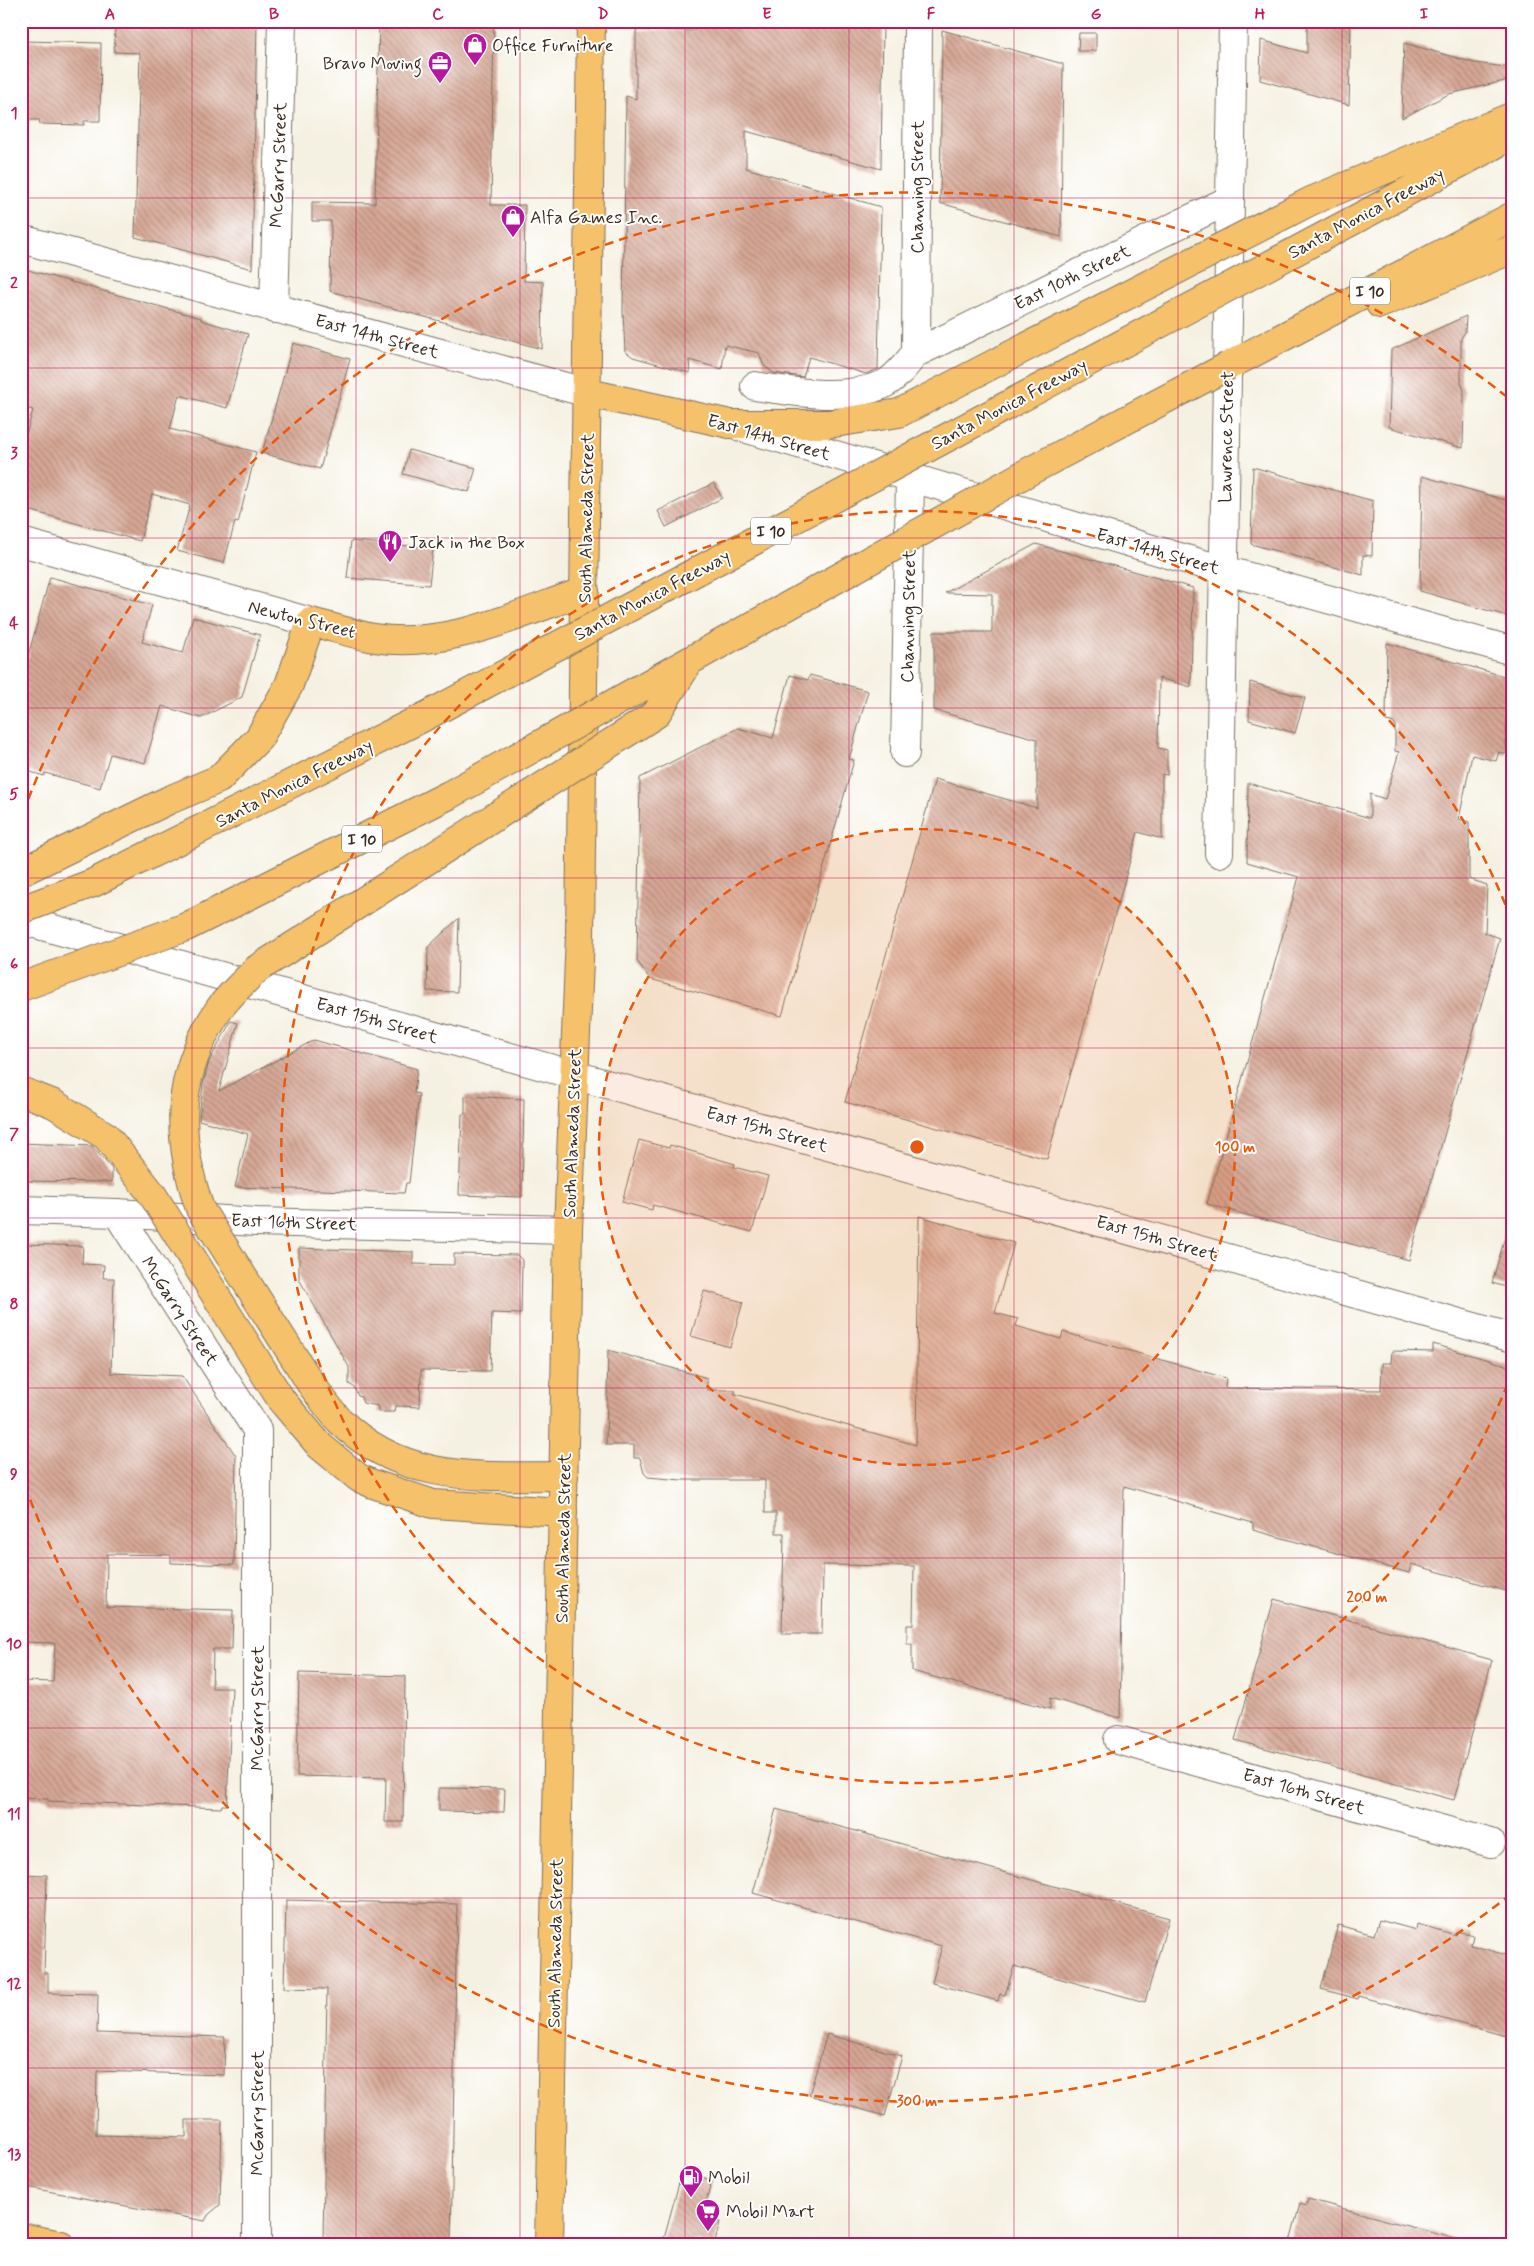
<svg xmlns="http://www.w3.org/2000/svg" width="1534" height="2266" viewBox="0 0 1534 2266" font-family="Mynerve,sans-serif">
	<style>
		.building { fill: url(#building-back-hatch) }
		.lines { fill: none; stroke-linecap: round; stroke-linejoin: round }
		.minor-casing { stroke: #7c7063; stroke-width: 30 }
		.major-casing { stroke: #7c7063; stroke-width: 30 }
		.highway-casing { stroke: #7c7063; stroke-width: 30 }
		.minor { stroke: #fff; stroke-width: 28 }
		.major { stroke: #f5c16b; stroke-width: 28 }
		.highway { stroke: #f5c16b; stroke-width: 28 }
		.highway-bridge-casing { stroke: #7c7063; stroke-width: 30; stroke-linecap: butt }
		.highway-bridge { stroke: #f5c16b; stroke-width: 28 }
		.grid { fill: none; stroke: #c2185b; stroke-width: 1; stroke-opacity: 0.55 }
		.ring { fill: none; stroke: #e8590c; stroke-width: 2.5; stroke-dasharray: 9 6 }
		.labels { text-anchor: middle; stroke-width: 4; stroke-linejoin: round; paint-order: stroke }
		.shield { fill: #fff; stroke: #766a62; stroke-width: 1 }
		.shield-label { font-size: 16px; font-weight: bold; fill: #3b2a1e }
		.poi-label { font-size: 18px; fill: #3b2a1e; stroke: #fff; text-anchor: start }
		.street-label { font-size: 18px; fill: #3b2a1e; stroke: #fff }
		.centre { fill: #e8590c; stroke: #fff; stroke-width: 2.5 }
		.ring-label { font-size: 15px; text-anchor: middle; font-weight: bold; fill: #e8590c; stroke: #fff; stroke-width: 4; stroke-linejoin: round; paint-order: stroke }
		.neatline { fill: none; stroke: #c2185b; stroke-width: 2 }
		.grid-label { font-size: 16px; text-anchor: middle; font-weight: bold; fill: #c2185b }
	</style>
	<defs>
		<pattern id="building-back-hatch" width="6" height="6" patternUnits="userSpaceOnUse" patternTransform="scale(1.25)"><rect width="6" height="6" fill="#d6a795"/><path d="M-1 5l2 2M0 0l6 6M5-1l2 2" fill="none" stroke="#af8879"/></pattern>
	</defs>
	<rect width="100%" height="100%" fill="#fff"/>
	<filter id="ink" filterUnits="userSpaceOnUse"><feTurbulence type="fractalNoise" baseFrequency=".02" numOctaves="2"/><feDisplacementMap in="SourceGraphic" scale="10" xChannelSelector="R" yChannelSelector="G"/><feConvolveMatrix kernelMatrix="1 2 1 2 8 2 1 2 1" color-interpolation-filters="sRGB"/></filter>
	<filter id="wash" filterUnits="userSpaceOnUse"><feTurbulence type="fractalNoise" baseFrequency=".0096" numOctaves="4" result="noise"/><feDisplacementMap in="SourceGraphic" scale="20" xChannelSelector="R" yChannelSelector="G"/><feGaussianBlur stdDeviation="1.12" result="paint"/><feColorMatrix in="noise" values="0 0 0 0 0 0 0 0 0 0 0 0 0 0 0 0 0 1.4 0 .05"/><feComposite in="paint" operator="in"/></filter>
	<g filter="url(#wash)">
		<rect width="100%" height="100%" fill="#f5f1e2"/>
		<g id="blocks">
			<path class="building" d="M140 21H257L252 269 135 237 140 53 114 52 115 26 140 27Z
				M379 21H494L491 205H525L524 281 543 282 542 349 330 291 331 221H312V202L375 203Z
				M695 21H883L881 169 746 131V168L881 207 878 369 866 374 809 357 803 377 774 373 764 366 759 353 725 345 722 369 689 360 690 373 633 357 625 351 623 312 626 96 636 99V30L695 31Z
				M1307 21H1351L1349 105 1260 80 1261 40 1307 53Z
				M942 30 1063 64 1061 237 940 203Z
				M1079 33H1096V51H1078Z
				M24 41 101 43 100 121H84V125L39 124 40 120H23Z
				M1404 43 1475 63 1513 68V79L1449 94 1402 118Z
				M21 268 201 318V320L248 334 227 408 179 395 170 429 256 452 238 523 235 522 224 563 177 551 190 505 152 494 140 541 21 508V452L33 410 21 407Z
				M1466 316 1465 332 1461 338V382L1464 391 1463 448 1389 427 1391 350Z
				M293 343 350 359 320 469 262 453Z
				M409 450 476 468 469 492 403 474Z
				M1253 467 1373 501 1372 556 1363 555V575L1251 544Z
				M1422 476 1509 501 1507 616 1420 591Z
				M714 483 722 498 666 527 658 511Z
				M351 541 433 548 429 585 347 578Z
				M1036 544 1193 588 1191 687 1159 678 1158 748 1167 750V775L1162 774V839L1138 832 1047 1159 845 1102 935 779 1037 808V739L934 710V632H992V594L945 593Z
				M50 577 152 605 142 642 183 653 193 617 260 635 242 697 201 718 162 706 145 763 110 754 100 788 45 773 44 776 21 769V681Z
				M1387 643 1507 677 1506 754 1499 752 1496 761 1472 755 1459 819 1469 822V879L1487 885 1485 933 1500 938 1409 1260 1207 1204 1299 877 1247 862 1248 783 1370 818V794L1385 799 1399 752 1395 751V723L1386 721Z
				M790 675 808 680 810 675 868 691 849 759 854 760 782 1016 650 979 637 961 640 778 738 728 773 738Z
				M1250 682 1305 698 1295 733 1249 720Z
				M459 918 457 992 427 991 428 947Z
				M231 1021 238 1023 219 1091 314 1040 417 1069 414 1093 419 1094 409 1183H406L404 1193 235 1187 248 1134 199 1120 203 1084 209 1062Z
				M465 1096 524 1099 522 1197 459 1195 462 1114H465Z
				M639 1140 669 1148 670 1145 735 1164 734 1167 768 1176 752 1232 653 1205 652 1210 648 1209 622 1202Z
				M21 1143 92 1146 112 1169V1182L21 1181Z
				M919 1216 1014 1243 995 1313 1018 1319 1016 1326 1061 1339 1063 1332 1226 1378 1225 1388 1381 1390 1382 1363H1391L1392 1351 1433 1352V1344L1513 1367V1593L1411 1564 1409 1573 1253 1530V1523L1124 1486 1120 1718 1050 1698V1709L912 1671V1644H907V1625H913L914 1566 823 1565 822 1634H782L784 1533H776V1513H765V1480H681L648 1477 644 1473 640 1458H634V1445H606L608 1350 707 1378V1390H735V1394L916 1445Z
				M1508 1226H1513V1289L1492 1283Z
				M21 1244 83 1246 82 1264 104 1265 103 1278H114L111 1373 182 1376 236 1456 234 1565 171 1563V1555L107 1554 106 1607 233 1610 232 1649H213L212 1688H232L227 1805H222L221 1808 48 1801V1799L21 1798V1681L53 1682 55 1643 21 1642Z
				M299 1248 413 1252V1264L454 1265V1254L517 1255 522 1260 521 1314 492 1313 490 1371 421 1370 420 1407 395 1406 394 1412H378V1406L363 1403 361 1397 358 1396 354 1387 349 1384V1367L299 1279Z
				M704 1291 743 1302 730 1347 691 1336Z
				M1274 1599 1492 1660 1454 1800 1235 1740Z
				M299 1673 405 1676 403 1822H385L386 1778 297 1776Z
				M439 1788 505 1789 504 1812 439 1811Z
				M776 1809 1169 1918 1145 2002 1014 1966 1005 1995 1000 1994 998 2001 932 1983 942 1946 753 1893Z
				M21 1874 47 1875 44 1973H48V1993L98 1994 97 2033 225 2037 224 2075 97 2071 96 2135 186 2137V2120H222L220 2205 208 2215 205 2221 21 2186Z
				M286 1900 457 1904 451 2245H334L323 2243 327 1989 284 1988Z
				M1379 1920 1416 1930 1417 1924 1456 1935 1457 1931 1473 1935 1471 1945 1513 1957V2038L1359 1996 1358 1999 1321 1989 1338 1925 1374 1935Z
				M827 2034 902 2056 885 2116 809 2095Z
				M682 2172 712 2180 702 2217 720 2222 714 2245 695 2240 693 2245H662Z
				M1308 2199 1456 2239 1455 2245H1289L1300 2204 1306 2206Z"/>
		</g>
	</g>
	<g filter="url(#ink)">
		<use href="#blocks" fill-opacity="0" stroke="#7c7063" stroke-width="1"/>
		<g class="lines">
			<defs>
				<path id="minor" d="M21 239 588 393
					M274 309 282 21
					M916 353 918 21
					M755 386C794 392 844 401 882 385 896 379 906 364 916 353L1229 200
					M741 427 1199 563 1513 651
					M21 542 311 622
					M905 753 910 478
					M1219 853 1233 21
					M21 920 1513 1338
					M21 1210 117 1213 256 1222 568 1230
					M117 1213 257 1430V2245
					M1118 1740 1491 1843"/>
				<path id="major" d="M588 393 730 424
					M311 622C332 627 353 634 374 638 446 650 518 614 585 591
					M21 2237 61 2245
					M549 2245 568 1230 580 935 591 21"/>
				<path id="highway" d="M1380 304 1513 249
					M1228 366 1513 216
					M730 424H828L899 413 1005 358
					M21 872 169 800 219 779 259 738 289 685 311 622
					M311 1384C320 1396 329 1409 339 1420 404 1484 481 1476 564 1476
					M282 1401 320 1446 359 1478 373 1484 433 1504 563 1512"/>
			</defs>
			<use href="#minor" class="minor-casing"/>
			<use href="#major" class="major-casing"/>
			<use href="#highway" class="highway-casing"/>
			<use href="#minor" class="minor"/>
			<use href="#major" class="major"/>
			<use href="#highway" class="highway"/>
			<defs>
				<path id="highway-bridge" d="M1005 358 1311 201 1513 116
					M21 910 93 883 426 716 1513 135
					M21 987 186 927 449 795 1030 471 1228 366
					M21 1091 54 1104 106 1136 152 1194 282 1401
					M311 1384 200 1209C175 1135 175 1074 220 1008 230 994 245 981 257 969L656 714 687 665"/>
			</defs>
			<use href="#highway-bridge" class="highway-bridge-casing"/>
			<use href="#highway-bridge" class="highway-bridge"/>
		</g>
	</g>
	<path class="grid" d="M192 21V2245M356 21V2245M520 21V2245M685 21V2245M849 21V2245M1014 21V2245M1178 21V2245M1342 21V2245M21 198H1513M21 368H1513M21 538H1513M21 708H1513M21 878H1513M21 1048H1513M21 1218H1513M21 1388H1513M21 1558H1513M21 1728H1513M21 1898H1513M21 2068H1513"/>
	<circle cx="917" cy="1147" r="318" fill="#e8590c" fill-opacity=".12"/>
	<g class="ring">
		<circle cx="917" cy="1147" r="318"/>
		<path d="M1513 1370A636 636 0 1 1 1513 924"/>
		<path d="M1511 1894A954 954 0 0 1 23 1481M23 813A954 954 0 0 1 1511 400"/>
	</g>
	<defs>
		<symbol id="shop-pin" viewBox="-11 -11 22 30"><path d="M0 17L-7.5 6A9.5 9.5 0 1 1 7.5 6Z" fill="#b5179e" stroke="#fff"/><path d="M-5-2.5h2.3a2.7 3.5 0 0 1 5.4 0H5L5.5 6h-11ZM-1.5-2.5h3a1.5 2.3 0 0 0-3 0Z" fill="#fff"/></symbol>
		<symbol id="office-pin" viewBox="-11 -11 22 30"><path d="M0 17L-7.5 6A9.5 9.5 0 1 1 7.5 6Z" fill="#b5179e" stroke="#fff"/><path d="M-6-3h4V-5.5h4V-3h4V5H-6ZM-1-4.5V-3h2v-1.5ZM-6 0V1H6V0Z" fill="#fff"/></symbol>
		<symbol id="restaurant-pin" viewBox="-11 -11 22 30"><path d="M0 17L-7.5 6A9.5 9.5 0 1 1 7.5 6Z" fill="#b5179e" stroke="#fff"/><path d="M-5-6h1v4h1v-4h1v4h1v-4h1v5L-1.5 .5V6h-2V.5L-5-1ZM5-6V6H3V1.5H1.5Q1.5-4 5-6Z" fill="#fff"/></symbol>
		<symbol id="fuel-pin" viewBox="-11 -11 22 30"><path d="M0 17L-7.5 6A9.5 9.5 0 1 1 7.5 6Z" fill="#b5179e" stroke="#fff"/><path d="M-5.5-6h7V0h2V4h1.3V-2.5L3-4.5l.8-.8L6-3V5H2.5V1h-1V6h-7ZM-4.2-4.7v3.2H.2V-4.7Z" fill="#fff"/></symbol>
		<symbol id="supermarket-pin" viewBox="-11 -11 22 30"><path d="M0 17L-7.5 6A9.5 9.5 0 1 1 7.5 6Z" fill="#b5179e" stroke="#fff"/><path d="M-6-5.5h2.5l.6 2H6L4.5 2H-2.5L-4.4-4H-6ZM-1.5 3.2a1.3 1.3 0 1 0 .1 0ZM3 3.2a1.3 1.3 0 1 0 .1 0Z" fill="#fff"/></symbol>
	</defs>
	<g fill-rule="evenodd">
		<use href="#shop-pin" x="461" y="31" width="28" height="38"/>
		<use href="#office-pin" x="426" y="49" width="28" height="38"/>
		<use href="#shop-pin" x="499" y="203" width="28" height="38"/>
		<use href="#restaurant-pin" x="376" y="528" width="28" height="38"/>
		<use href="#fuel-pin" x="677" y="2163" width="28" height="38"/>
		<use href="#supermarket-pin" x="694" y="2197" width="28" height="38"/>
	</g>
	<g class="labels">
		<g class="shield">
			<rect x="1350" y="277.5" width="40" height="27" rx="4"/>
			<rect x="751" y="517.5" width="40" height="27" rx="4"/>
			<rect x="342" y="825.5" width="40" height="27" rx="4"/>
		</g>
		<g class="shield-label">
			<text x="1370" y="297">I 10</text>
			<text x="771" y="537">I 10</text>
			<text x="362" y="845">I 10</text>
		</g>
		<g class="poi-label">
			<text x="492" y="51">Office Furniture</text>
			<text x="422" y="69" text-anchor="end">Bravo Moving</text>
			<text x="530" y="223">Alfa Games Inc.</text>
			<text x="408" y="548">Jack in the Box</text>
			<text x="708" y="2183">Mobil</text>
			<text x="726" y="2217">Mobil Mart</text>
		</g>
		<g class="street-label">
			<text transform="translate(278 165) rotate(-88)" y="6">McGarry Street</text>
			<text transform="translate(917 187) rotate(-90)" y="6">Channing Street</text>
			<text transform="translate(1366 213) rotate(-28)" y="6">Santa Monica Freeway</text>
			<text transform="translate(1072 277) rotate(-26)" y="6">East 10th Street</text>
			<text transform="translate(377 336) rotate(15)" y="6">East 14th Street</text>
			<text transform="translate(1009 404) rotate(-28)" y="6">Santa Monica Freeway</text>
			<text transform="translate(769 437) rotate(16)" y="6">East 14th Street</text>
			<text transform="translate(1226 437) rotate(-89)" y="6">Lawrence Street</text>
			<text transform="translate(586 518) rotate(-89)" y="6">South Alameda Street</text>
			<text transform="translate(1158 551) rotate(16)" y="6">East 14th Street</text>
			<text transform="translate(652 595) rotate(-28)" y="6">Santa Monica Freeway</text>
			<text transform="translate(908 616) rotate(-89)" y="6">Channing Street</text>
			<text transform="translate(302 619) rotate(14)" y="6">Newton Street</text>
			<text transform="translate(294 783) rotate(-27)" y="6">Santa Monica Freeway</text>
			<text transform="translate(377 1020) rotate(16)" y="6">East 15th Street</text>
			<text transform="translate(767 1129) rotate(16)" y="6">East 15th Street</text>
			<text transform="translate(572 1133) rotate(-88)" y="6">South Alameda Street</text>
			<text transform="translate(294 1222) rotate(2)" y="6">East 16th Street</text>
			<text transform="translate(1157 1238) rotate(16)" y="6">East 15th Street</text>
			<text transform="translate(180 1311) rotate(57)" y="6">McGarry Street</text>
			<text transform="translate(563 1538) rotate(-89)" y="6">South Alameda Street</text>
			<text transform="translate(257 1708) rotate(-90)" y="6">McGarry Street</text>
			<text transform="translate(1304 1791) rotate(16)" y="6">East 16th Street</text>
			<text transform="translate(555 1943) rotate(-89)" y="6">South Alameda Street</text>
			<text transform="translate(257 2113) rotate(-90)" y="6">McGarry Street</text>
		</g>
	</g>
	<circle cx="917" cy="1147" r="8" class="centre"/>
	<g class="ring-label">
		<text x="1235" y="1152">100 m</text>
		<text x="1367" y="1602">200 m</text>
		<text x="917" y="2106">300 m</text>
	</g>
	<rect width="1534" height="2266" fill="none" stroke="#fff" stroke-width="55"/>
	<rect x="28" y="28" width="1478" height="2210" class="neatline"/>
	<g class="grid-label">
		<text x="110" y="19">A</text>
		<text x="274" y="19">B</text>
		<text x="438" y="19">C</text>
		<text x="603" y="19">D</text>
		<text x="767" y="19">E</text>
		<text x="931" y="19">F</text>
		<text x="1096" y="19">G</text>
		<text x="1260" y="19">H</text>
		<text x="1424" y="19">I</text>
		<text x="14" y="118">1</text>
		<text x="14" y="288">2</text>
		<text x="14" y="458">3</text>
		<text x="14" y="628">4</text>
		<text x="14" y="799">5</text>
		<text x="14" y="969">6</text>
		<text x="14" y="1139">7</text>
		<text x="14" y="1309">8</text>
		<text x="14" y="1479">9</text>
		<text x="14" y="1649">10</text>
		<text x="14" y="1819">11</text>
		<text x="14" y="1989">12</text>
		<text x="14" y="2159">13</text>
	</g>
</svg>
